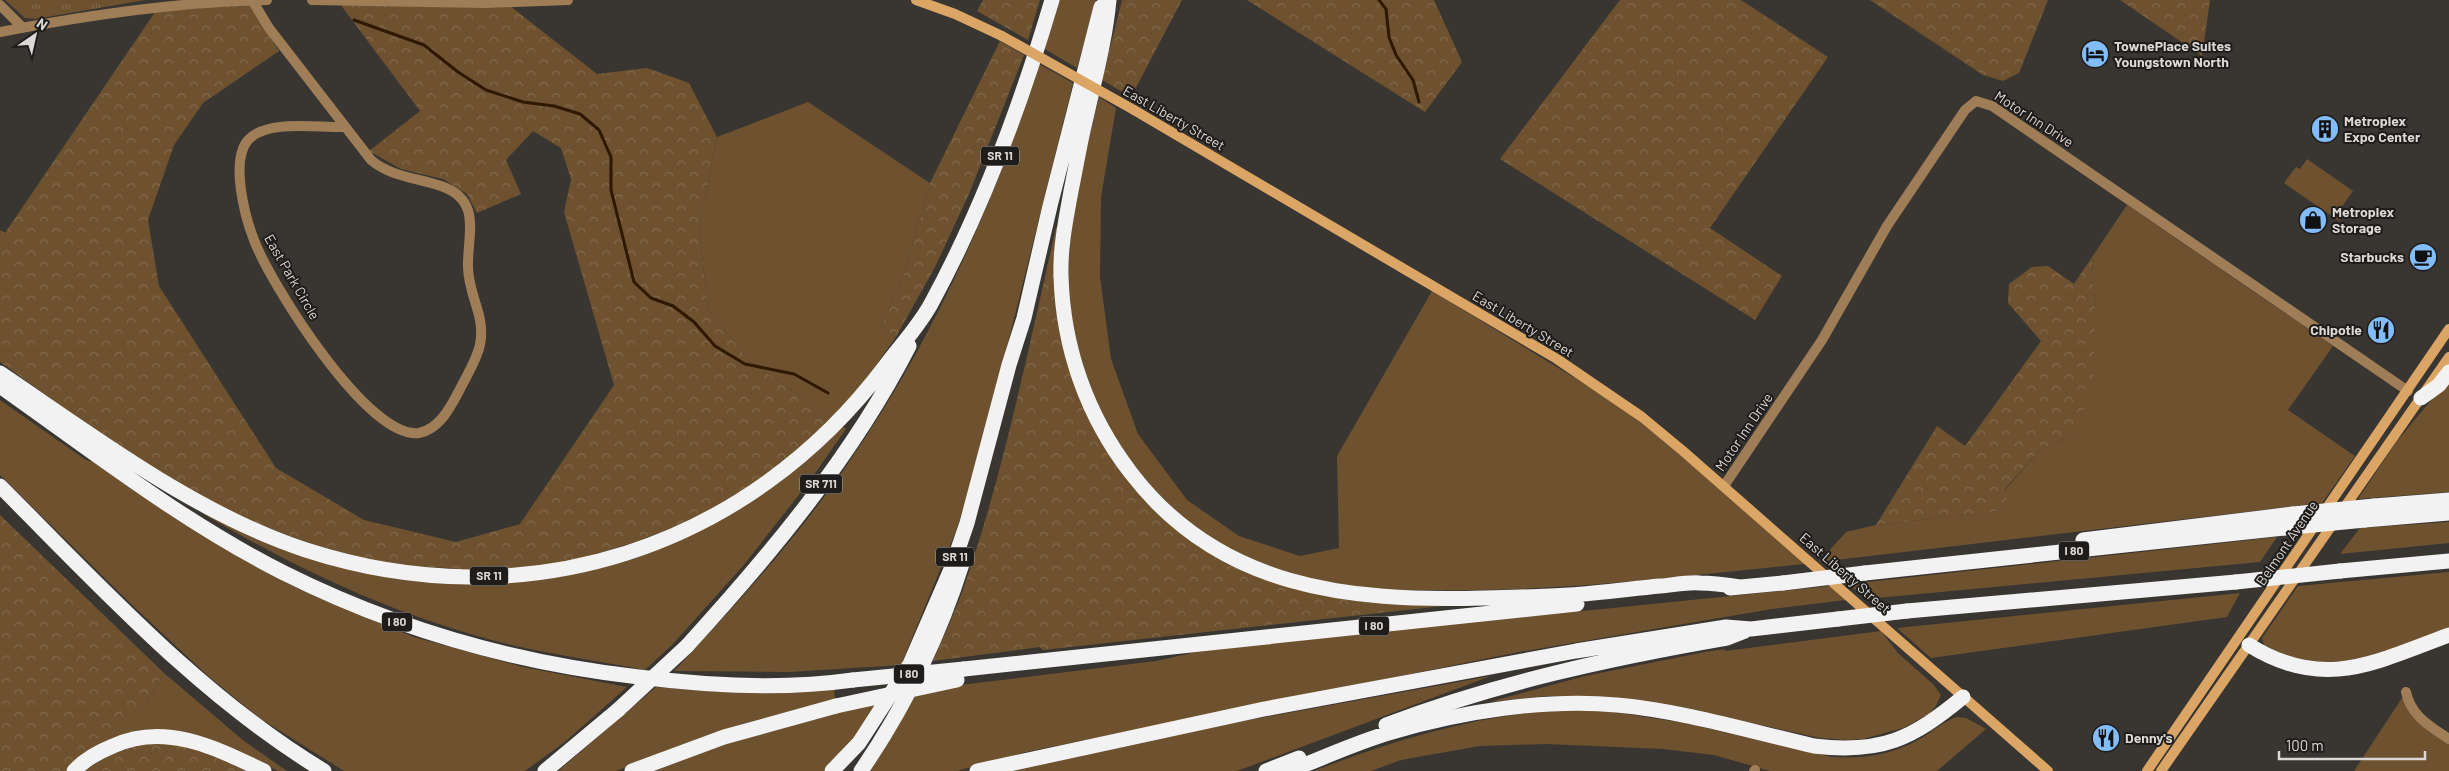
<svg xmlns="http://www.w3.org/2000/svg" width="2449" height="771" viewBox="0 0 2449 771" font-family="Barlow,sans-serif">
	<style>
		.grass { fill: #6e5230 }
		.forest { fill: url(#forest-crowns) }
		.park { fill: url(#park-tufts) }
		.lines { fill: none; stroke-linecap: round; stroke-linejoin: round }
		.stream { stroke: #2e1800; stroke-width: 3 }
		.street { stroke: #9f7e57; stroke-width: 10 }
		.secondary { stroke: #dba665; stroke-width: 10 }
		.highway { stroke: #f2f2f2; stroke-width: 15 }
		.secondary-bridge { stroke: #dba665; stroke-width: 10 }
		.highway-bridge { stroke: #f2f2f2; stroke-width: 15 }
		.labels { text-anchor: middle; stroke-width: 4; stroke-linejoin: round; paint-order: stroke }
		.shield { fill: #1f1d1b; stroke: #a3a19e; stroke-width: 1 }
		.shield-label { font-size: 12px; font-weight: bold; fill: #dbd9d6 }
		.poi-label { font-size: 14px; font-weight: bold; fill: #dbd9d6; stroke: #1f1d1b; text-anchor: start }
		.street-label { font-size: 14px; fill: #dbd9d6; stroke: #1f1d1b }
	</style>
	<defs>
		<pattern id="forest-crowns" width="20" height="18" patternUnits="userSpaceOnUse" patternTransform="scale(1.25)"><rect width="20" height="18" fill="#6e5230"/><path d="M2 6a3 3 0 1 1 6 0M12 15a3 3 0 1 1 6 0" fill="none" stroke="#826a4d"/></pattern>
		<pattern id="park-tufts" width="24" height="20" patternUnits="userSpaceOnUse" patternTransform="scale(1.25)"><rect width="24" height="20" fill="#6e5230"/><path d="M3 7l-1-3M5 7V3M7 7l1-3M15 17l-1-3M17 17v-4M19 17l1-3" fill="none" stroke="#826a4d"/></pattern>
	</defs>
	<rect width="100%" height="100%" fill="#393531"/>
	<path class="grass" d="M1058 0H1096L1077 68 1043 48Z
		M1039 64 1073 83 981 451 956 531 901 665 790 672 674 671C737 604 799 536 851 459 934 338 994 203 1039 64Z
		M1099 97 1116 108 1101 197 1100 277 1111 359 1138 434 1187 500 1239 536 1300 556 1339 548 1337 456 1432 291 1611 400 1662 439 1805 564C1682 576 1560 592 1437 590 1418 590 1400 591 1381 590 1363 588 1345 584 1327 582 1314 580 1301 579 1289 576 1218 557 1144 491 1110 429 1081 375 1064 315 1068 254 1071 201 1087 149 1099 97Z
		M808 102 930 183 904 274 881 327 896 337 864 382 833 418 749 361 708 308 699 228 717 137Z
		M2307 159 2353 191 2336 215 2341 218 2339 221 2284 183 2296 167 2300 169Z
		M2127 205 2333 346 2288 410 2355 456 2322 503 1819 562 1846 532 1876 525 2008 510 2005 490 2039 451 2076 433 2095 309 2092 257Z
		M2449 379V492L2358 499 2397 441Z
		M0 400 86 460 97 463 195 530 289 584 322 599 414 637 523 667 627 687 566 741 525 771H344L261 719 208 676 131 604 0 475Z
		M842 426 846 429 809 482 743 566 672 645 645 670C599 661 553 655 507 644 396 616 300 571 202 513L204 510 399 577 659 547Z
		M2449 522V543L2340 554 2360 528Z
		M2277 537 2260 562 1866 599 1849 584Z
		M2449 572V628C2407 643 2358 669 2312 662 2295 660 2280 653 2264 645L2262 638 2298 586Z
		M1830 586 1846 600 1772 609 1519 652 1026 752 957 771H871L915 694 960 685 1156 661 1196 652 1267 643Z
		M2240 593 2227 617 1931 658 1897 628Z
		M1881 631 1898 653 1934 685 1941 695 1936 706 1929 714 1903 728 1863 739 1847 740 1820 738 1688 709 1613 697 1548 696 1489 702 1585 676 1705 652 1725 649V651Z
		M164 673 244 741 287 771H278C230 749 183 720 127 733 113 736 98 746 86 753L145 705Z
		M1491 676 1237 771H1001L1216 726Z
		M656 687 737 693 834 687 835 700 742 724 616 771H558Z
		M2406 692 2409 706 2449 739V771H2354Z
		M880 701 854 738 824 771H649L710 748Z
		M1601 710 1685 723 1832 757C1863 759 1892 755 1920 739 1932 732 1944 721 1957 717L1966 718 1986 729 1937 771H1770L1714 755 1663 749 1546 744 1480 746 1401 760 1371 771H1314C1388 742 1467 718 1547 711 1565 709 1583 710 1601 710Z"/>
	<path class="forest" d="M983 0H1040L1028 40 977 11Z
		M1122 0H1182L1131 97 1102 80Z
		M1247 0H1434L1462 62 1425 112Z
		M1620 0H1741L1828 57 1710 228 1782 276 1755 320 1500 159Z
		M1870 0H2048L2019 73 2003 81 1983 75Z
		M2120 0H2210L2202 56Z
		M249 4 279 51 203 103 174 145 148 220 159 286 276 468 364 520 456 542 520 524 614 385 564 212 571 179 561 148 533 131 506 160 521 194 477 213 467 194 443 179 401 169 369 151 420 111 340 4 510 6 597 74 647 68 689 83 717 137 699 228 708 308 749 361 833 418C799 448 764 480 723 503 656 540 578 564 501 570 476 571 452 568 427 567 413 566 399 566 385 563 344 556 286 536 248 519 158 480 79 418 0 362V230L5 233 155 12Z
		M1000 41 1024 55 969 194 935 267 896 337 881 327 904 274 930 183Z
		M1056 228H1058V313L1122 471 1255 575 1444 603 1443 606 1043 650 1040 647 933 661C944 635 957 608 966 581 1005 466 1029 346 1056 228Z
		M2092 257 2095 309 2094 374 2076 433 2039 451 2005 489 2009 510 1876 525 1937 426 1965 446 2041 341 2008 303 2009 284 2032 267 2048 266 2074 284Z
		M0 515 164 673 145 705 67 771H0Z
		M147 743H178L206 752 247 771H84L116 750Z"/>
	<path class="park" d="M5 0H145L35 19 25 18Z"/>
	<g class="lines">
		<path class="stream" d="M1379 0 1386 9 1389 37 1396 55 1413 80 1419 102
			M354 20 424 45 458 72 486 90 523 102 554 106 580 114 599 130 611 157V190L634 282 651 298 673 306 694 322 715 346 745 364 794 374 828 393"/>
		<path class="street" d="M252 0 269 28 371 160C391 177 418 178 441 186 483 200 467 236 468 267 468 281 473 295 477 308 488 343 476 358 460 389 451 406 440 429 419 433 368 440 270 283 254 240 245 217 230 161 248 140 267 119 318 128 344 127
			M312 0 485 3 568 0
			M0 5 23 28
			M0 32C88 15 177 2 267 0
			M1724 486 1822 340 1887 226 1965 110 1976 101 1992 106 2408 391
			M2406 692C2411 716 2430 726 2449 739
			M1754 771 1755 770"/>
		<path class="secondary" d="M916 0 955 14 1002 36
			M1134 110 1557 359 1642 417 1683 451 2048 771
			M2147 771 2449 329
			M2161 771 2449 357"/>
		<path class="highway" d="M1109 0C1105 42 1095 77 1086 118 1080 142 1076 167 1071 191 1066 219 1060 247 1061 276 1063 348 1087 416 1131 473 1219 588 1348 602 1483 598 1511 597 1540 597 1569 595 1599 593 1629 589 1660 586 1673 585 1687 582 1700 583 1713 583 1727 585 1740 587
			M0 373C95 437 196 514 306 550 525 621 748 549 886 365 901 345 920 325 932 302 984 206 1021 105 1052 0
			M0 386C92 451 183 522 284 573 396 629 515 663 639 677 710 686 782 690 853 680
			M2421 398 2439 385 2449 372
			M0 486C101 587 201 697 324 771
			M2374 506 2449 500
			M2365 520 2449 513
			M2083 540 2293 514
			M2340 571 2449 561
			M1865 573 2284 528
			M1730 588 1783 583
			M1907 611 2236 582
			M2249 645C2324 692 2375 662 2449 635
			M687 646C770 555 852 457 909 346
			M964 669 1577 604
			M1386 725C1496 683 1611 658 1727 638L1745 631
			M74 771C85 759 98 752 113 746 165 722 216 748 264 771
			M545 771 618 710
			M632 771 724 737 836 706
			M832 771 859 743 910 664 952 567 967 523 1009 365 1024 318 1050 206 1101 7
			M861 771C904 708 939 637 962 564
			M977 771 1264 709 1576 651 1726 627 1751 629 1838 619
			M1266 771 1299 758
			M1289 771C1323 758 1357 742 1392 732 1460 712 1546 698 1617 705 1683 711 1749 731 1814 746 1882 754 1912 739 1963 697"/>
		<path class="secondary-bridge" d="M1002 36 1134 110"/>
		<path class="highway-bridge" d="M2293 514 2374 506
			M2284 528 2365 520
			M2236 582 2340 571
			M1783 583 1865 573
			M1838 619 1907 611
			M853 680 964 669
			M836 706 957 680
			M618 710 687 646"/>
	</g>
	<defs>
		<symbol id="hotel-disc" viewBox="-11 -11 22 22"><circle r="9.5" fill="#82bcfa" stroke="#1f1d1b"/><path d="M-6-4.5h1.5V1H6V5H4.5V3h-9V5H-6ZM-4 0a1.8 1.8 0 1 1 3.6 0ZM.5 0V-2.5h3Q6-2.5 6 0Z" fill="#111"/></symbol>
		<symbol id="building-disc" viewBox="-11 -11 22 22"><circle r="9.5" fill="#82bcfa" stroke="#1f1d1b"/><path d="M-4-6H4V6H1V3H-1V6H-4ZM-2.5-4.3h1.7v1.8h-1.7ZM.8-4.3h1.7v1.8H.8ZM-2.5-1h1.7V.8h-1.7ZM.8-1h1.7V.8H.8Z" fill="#111"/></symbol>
		<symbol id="shop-disc" viewBox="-11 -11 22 22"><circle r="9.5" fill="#82bcfa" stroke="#1f1d1b"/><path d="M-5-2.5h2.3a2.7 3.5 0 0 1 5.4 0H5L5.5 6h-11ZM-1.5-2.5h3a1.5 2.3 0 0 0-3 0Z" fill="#111"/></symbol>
		<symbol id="cafe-disc" viewBox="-11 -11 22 22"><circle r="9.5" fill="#82bcfa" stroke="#1f1d1b"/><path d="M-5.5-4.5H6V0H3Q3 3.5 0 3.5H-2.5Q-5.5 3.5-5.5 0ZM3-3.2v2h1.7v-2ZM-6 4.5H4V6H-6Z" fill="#111"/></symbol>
		<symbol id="restaurant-disc" viewBox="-11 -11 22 22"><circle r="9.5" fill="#82bcfa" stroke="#1f1d1b"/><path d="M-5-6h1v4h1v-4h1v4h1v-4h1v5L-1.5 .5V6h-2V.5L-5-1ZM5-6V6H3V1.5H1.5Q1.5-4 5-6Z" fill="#111"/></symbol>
	</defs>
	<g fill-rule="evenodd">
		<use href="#hotel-disc" x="2079" y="38" width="32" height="32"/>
		<use href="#building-disc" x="2309" y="113" width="32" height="32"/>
		<use href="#shop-disc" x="2297" y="204" width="32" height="32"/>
		<use href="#cafe-disc" x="2407" y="241" width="32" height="32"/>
		<use href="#restaurant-disc" x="2365" y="314" width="32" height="32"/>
		<use href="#restaurant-disc" x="2090" y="722" width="32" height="32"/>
	</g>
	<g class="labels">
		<g class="shield">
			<rect x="981" y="146.5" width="38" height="19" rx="4"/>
			<rect x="800" y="474.5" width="42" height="19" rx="4"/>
			<rect x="2059" y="541.5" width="30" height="19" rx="4"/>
			<rect x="936" y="547.5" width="38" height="19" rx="4"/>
			<rect x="470" y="566.5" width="38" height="19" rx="4"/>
			<rect x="382" y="612.5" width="30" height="19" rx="4"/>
			<rect x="1359" y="616.5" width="30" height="19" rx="4"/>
			<rect x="894" y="664.5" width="30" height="19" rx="4"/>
		</g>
		<g class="shield-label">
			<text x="1000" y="160">SR 11</text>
			<text x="821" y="488">SR 711</text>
			<text x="2074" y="555">I 80</text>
			<text x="955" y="561">SR 11</text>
			<text x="489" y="580">SR 11</text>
			<text x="397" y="626">I 80</text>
			<text x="1374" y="630">I 80</text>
			<text x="909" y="678">I 80</text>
		</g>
		<g class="poi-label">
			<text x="2114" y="51">TownePlace Suites<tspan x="2114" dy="16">Youngstown North</tspan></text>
			<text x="2344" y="126">Metroplex<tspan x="2344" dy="16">Expo Center</tspan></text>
			<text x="2332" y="217">Metroplex<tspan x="2332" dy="16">Storage</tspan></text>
			<text x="2404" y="262" text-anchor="end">Starbucks</text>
			<text x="2362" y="335" text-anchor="end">Chipotle</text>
			<text x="2125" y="743">Denny's</text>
		</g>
		<g class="street-label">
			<text transform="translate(1174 118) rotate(30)" y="5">East Liberty Street</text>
			<text transform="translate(2034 119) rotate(33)" y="5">Motor Inn Drive</text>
			<text transform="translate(292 277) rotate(60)" y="5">East Park Circle</text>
			<text transform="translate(1523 324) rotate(31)" y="5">East Liberty Street</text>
			<text transform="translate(1744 432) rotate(-56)" y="5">Motor Inn Drive</text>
			<text transform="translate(2287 543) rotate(-56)" y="5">Belmont Avenue</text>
			<text transform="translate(1845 573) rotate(41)" y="5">East Liberty Street</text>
		</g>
	</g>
	<g transform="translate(35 35) rotate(34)" stroke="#1f1d1b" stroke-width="4" paint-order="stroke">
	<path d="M0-4L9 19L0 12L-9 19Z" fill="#dbd9d6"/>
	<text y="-8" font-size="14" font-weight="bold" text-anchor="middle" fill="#dbd9d6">N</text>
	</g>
	<path d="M2279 751v8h146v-8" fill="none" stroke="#dbd9d6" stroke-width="2.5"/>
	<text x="2286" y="751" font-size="15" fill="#dbd9d6" stroke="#1f1d1b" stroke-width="4" paint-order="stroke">100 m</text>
</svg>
